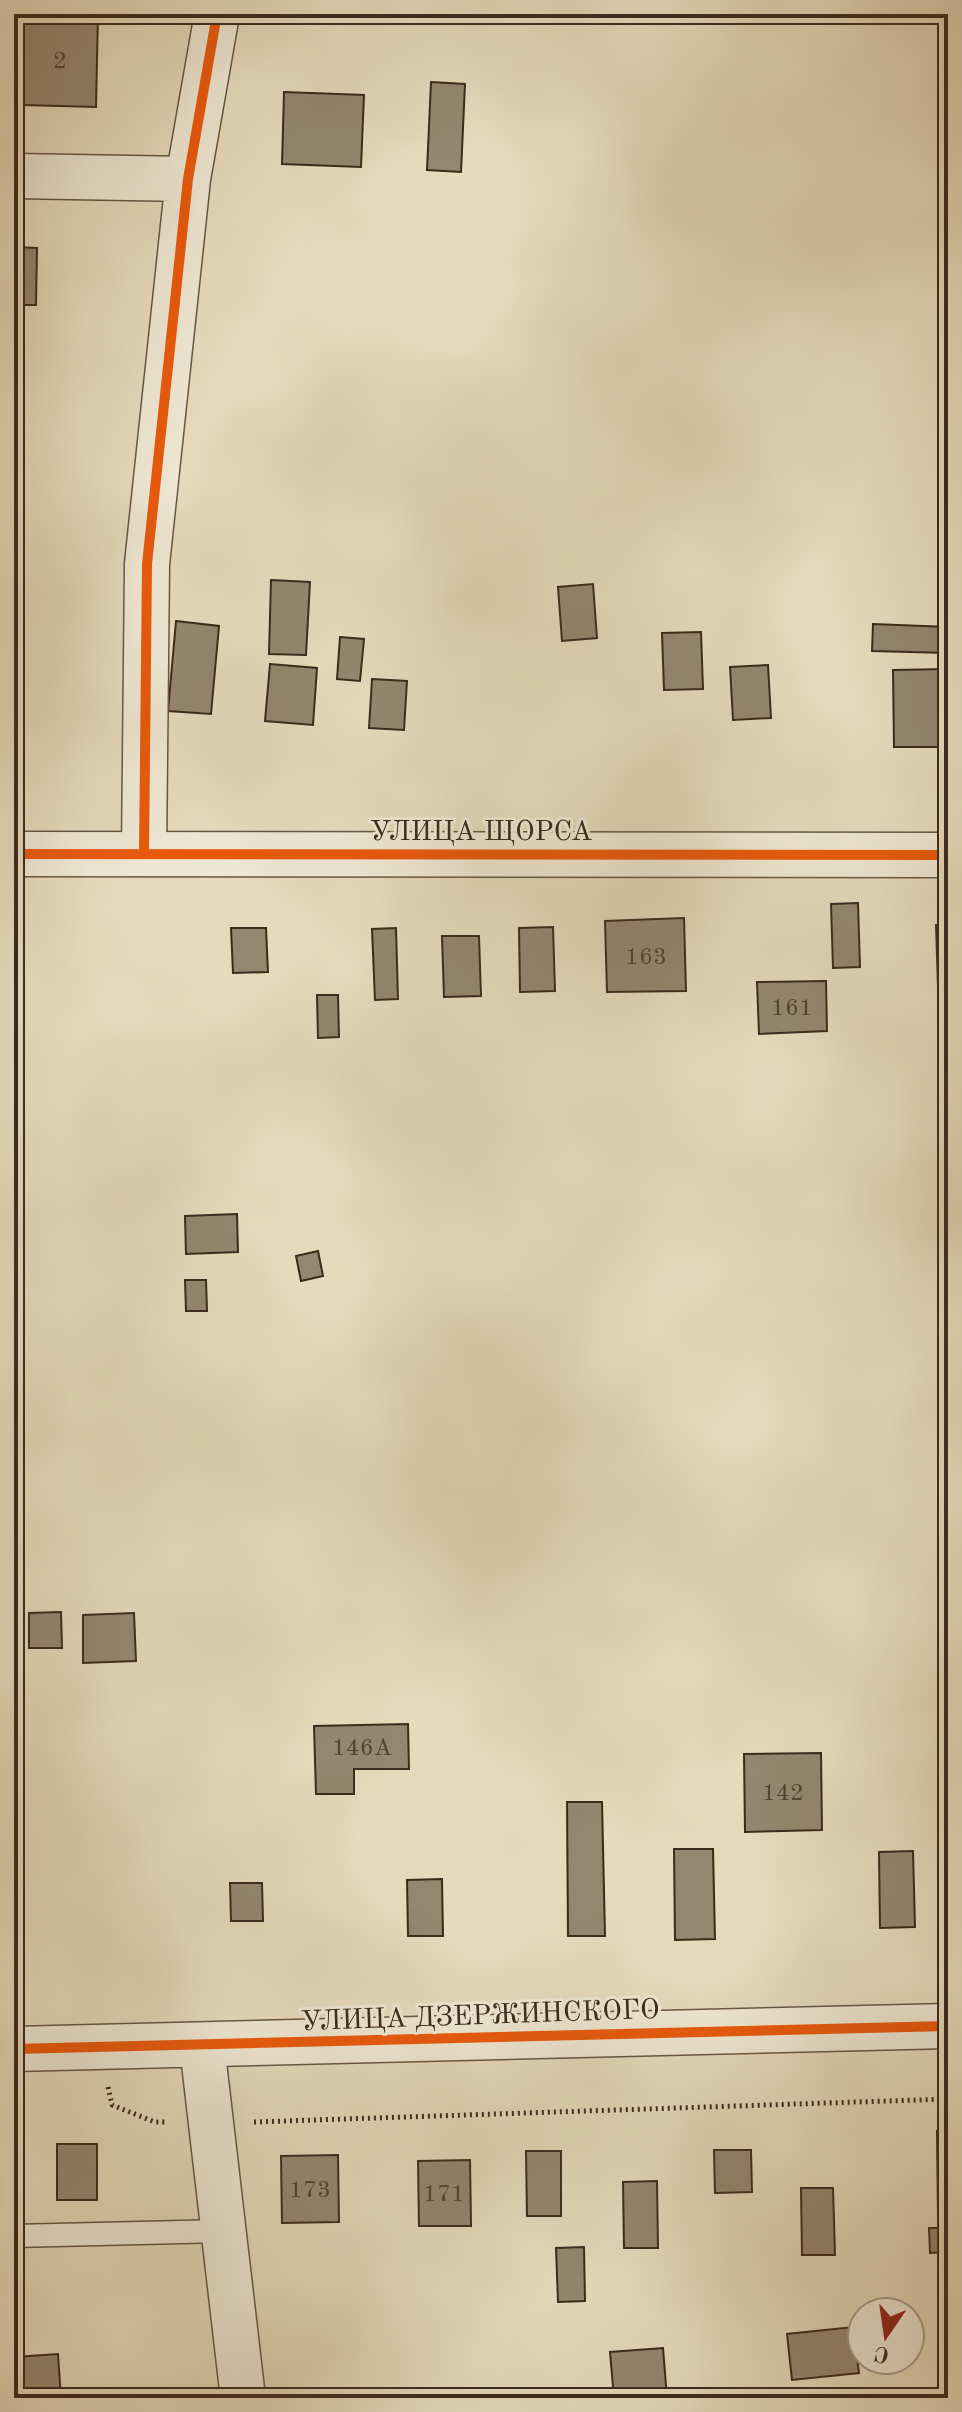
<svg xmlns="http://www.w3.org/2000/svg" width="962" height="2412" viewBox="0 0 962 2412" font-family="'Old Standard TT',serif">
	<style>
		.building { fill: #94866f; stroke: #3d2a1d; stroke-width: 2 }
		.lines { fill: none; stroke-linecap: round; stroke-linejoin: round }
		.service-casing { stroke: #675644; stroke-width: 25 }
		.minor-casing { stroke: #675644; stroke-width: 47 }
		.tertiary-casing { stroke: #675644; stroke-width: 47 }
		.path { stroke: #3d2a1d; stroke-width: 5; stroke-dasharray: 2 4; stroke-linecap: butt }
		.service { stroke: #eee7d3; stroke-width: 22 }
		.minor { stroke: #eee7d3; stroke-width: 44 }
		.tertiary { stroke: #eee7d3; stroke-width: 44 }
		.cycleway-casing { stroke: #eee7d3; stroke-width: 15 }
		.cycleway { stroke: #e8590c; stroke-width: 10 }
		.labels { text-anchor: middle; stroke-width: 6; stroke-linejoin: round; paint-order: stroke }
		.number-label { font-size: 24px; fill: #534132 }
		.street-label { font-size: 28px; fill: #3d2a1d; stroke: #eee7d3 }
	</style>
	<rect width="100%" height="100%" fill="#e5dabb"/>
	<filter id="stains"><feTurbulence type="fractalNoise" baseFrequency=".0025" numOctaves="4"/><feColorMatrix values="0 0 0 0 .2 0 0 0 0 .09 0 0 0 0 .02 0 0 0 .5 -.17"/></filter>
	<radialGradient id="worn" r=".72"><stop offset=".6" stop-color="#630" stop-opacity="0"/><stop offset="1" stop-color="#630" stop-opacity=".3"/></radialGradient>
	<path class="building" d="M24 14H98L96 107 22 105Z
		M431 82 465 84 461 172 427 170Z
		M284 92 364 95 361 167 282 164Z
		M14 247 37 248 36 305H14Z
		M271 580 310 582 306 655 269 654Z
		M593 584 597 638 562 641 558 587Z
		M176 621 219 626 211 714 168 711Z
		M873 624 948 627V653L872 651Z
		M701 632 703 689 664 690 662 633Z
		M340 637 364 639 360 681 337 679Z
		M14 660 23 661 22 719H14Z
		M270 664 317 668 313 725 265 721Z
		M768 665 771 718 733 720 730 667Z
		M948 669V747H894L893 670Z
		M372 679 407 681 404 730 369 728Z
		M858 903 860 967 833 968 831 904Z
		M684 918 686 991 607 992 605 921Z
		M948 924V1017L939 1018 936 925Z
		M553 927 555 991 520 992 519 928Z
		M231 928H266L268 972 233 973Z
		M396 928 398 999 375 1000 372 929Z
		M442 936H479L481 996 444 997Z
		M826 981 827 1031 759 1034 757 982Z
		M317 995H338L339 1037 318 1038Z
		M237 1214 238 1252 186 1254 185 1216Z
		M318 1251 323 1276 301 1281 296 1256Z
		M185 1280H206L207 1311H186Z
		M61 1612 62 1648H29V1613Z
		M134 1613 136 1661 83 1663V1615Z
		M408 1724 409 1769H354V1794H316L314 1726Z
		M821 1753 822 1830 745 1832 744 1754Z
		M567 1802H602L605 1936H568Z
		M674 1849H713L715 1939 675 1940Z
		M913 1851 915 1927 880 1928 879 1852Z
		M442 1879 443 1936H408L407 1880Z
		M230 1883H262L263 1921H231Z
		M937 2131H948V2215H938Z
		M57 2144H97V2200H57Z
		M714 2150H751L752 2192 715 2193Z
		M526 2151H561V2216H527Z
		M338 2155 339 2222 282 2223 281 2156Z
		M470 2160 471 2226H419L418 2161Z
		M657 2181 658 2248H624L623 2182Z
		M801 2188H833L835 2255H802Z
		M929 2228H948V2252L930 2253Z
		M584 2247 585 2301 558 2302 556 2248Z
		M853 2327 859 2373 792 2380 787 2334Z
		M663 2348 667 2398H614L610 2352Z
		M58 2354 61 2398H17L15 2357Z"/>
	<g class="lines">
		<defs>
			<path id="service" d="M14 2236 224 2231"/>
			<path id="minor" d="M14 176 188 179
				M144 853 147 564 188 179 217 14
				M14 854 948 855"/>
			<path id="tertiary" d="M202 2046 243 2398
				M14 2049 948 2026"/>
		</defs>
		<use href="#service" class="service-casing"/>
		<use href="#minor" class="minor-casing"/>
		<use href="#tertiary" class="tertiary-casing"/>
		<path class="path" d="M108 2087 112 2105 155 2122H168
			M254 2122 948 2099"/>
		<use href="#service" class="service"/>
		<use href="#minor" class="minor"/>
		<use href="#tertiary" class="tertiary"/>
		<defs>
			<path id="cycleway" d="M144 853 147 564 188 179 217 14
				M14 854 948 855
				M14 2049 948 2026"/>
		</defs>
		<use href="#cycleway" class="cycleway-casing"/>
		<use href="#cycleway" class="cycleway"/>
	</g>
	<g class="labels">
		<g class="number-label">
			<text x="60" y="68">2</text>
			<text x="646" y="964">163</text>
			<text x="792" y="1015">161</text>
			<text x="362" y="1755">146А</text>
			<text x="783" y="1800">142</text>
			<text x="310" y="2197">173</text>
			<text x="444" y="2201">171</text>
		</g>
		<g class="street-label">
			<text x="481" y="840">УЛИЦА ЩОРСА</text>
			<text transform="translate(480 2014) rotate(-2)" y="10">УЛИЦА ДЗЕРЖИНСКОГО</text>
		</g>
	</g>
	<rect width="962" height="2412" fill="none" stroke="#e5dabb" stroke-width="48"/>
	<rect x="16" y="16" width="930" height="2380" fill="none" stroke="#3d2a1d" stroke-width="4"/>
	<rect x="24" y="24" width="914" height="2364" fill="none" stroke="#3d2a1d" stroke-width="2"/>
	<g transform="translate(886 2336) rotate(193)"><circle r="38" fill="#eee7d3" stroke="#a79b8a" stroke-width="2"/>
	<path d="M0-6L14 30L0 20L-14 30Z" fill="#8f2418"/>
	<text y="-12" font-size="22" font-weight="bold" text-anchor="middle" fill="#3d2a1d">С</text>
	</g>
	<rect width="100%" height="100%" filter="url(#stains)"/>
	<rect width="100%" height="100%" fill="url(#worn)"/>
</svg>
